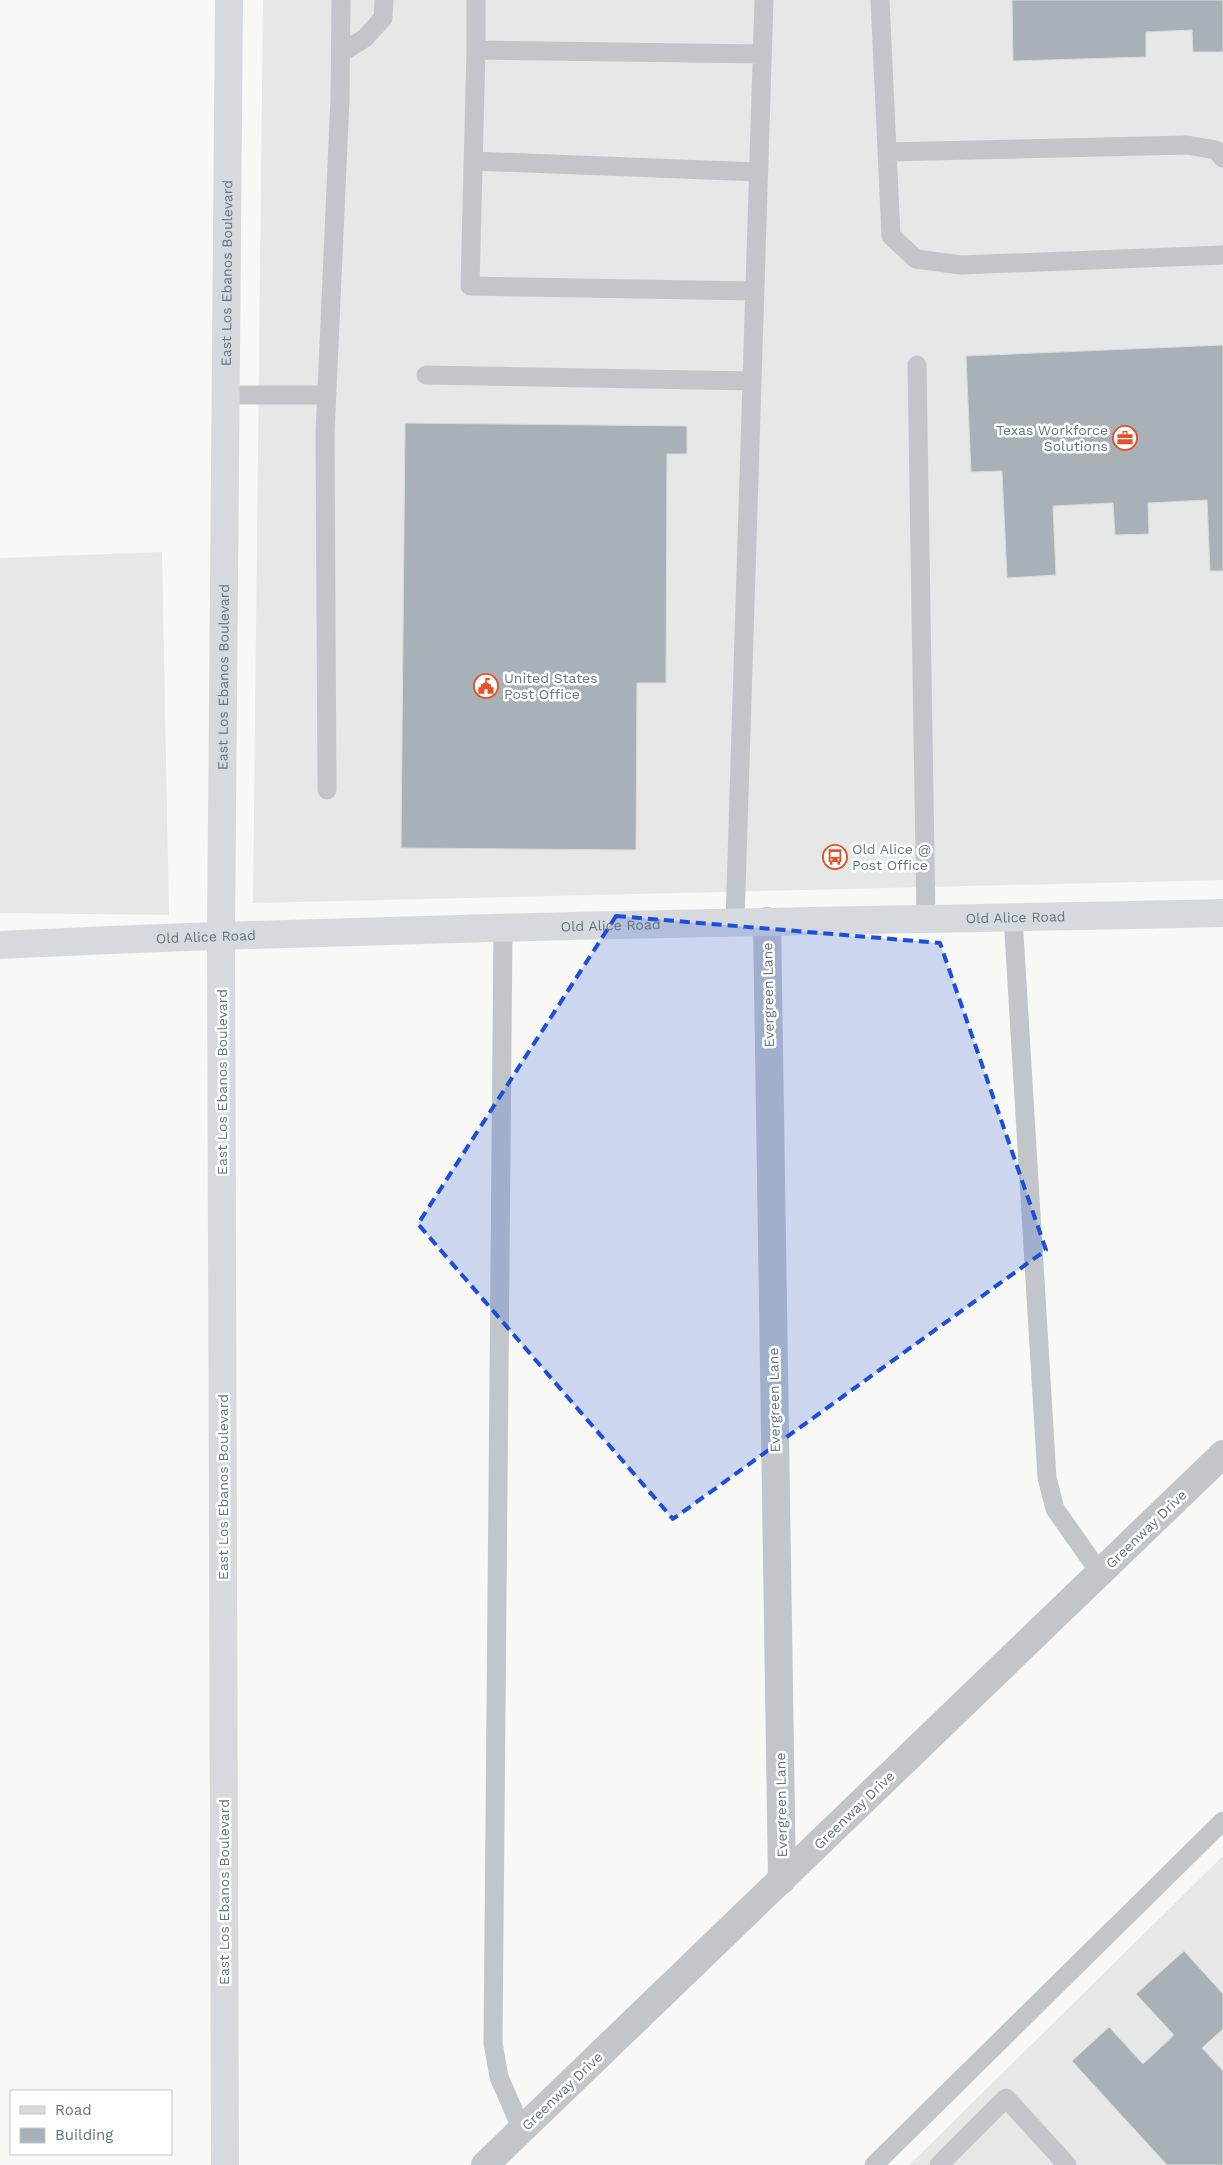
<svg xmlns="http://www.w3.org/2000/svg" width="1223" height="2165" viewBox="0 0 1223 2165" font-family="'Work Sans',sans-serif">
	<style>
		.built { fill: #e6e7e7 }
		.building { fill: #a8b1b7; stroke: #dadad8 }
		.lines { fill: none; stroke-linecap: round; stroke-linejoin: round }
		.lane { stroke: #c2c6ca; stroke-width: 19 }
		.street { stroke: #c2c6ca; stroke-width: 28 }
		.secondary { stroke: #d6dade; stroke-width: 28 }
		.marked { fill: #1d4ed8; fill-opacity: 0.2; stroke: #1d4ed8; stroke-width: 4; stroke-dasharray: 10 6; stroke-linejoin: round }
		.labels { text-anchor: middle; stroke-width: 5; stroke-linejoin: round; paint-order: stroke }
		.street-label { font-size: 14px; fill: #647581; stroke: #fff }
		.poi-label { font-size: 14px; fill: #647581; stroke: #fff; text-anchor: start }
	</style>
	<rect width="100%" height="100%" fill="#f8f8f6"/>
	<path class="built" d="M263 0H1223V880L253 903Z
		M162 552 169 915 0 913V558Z
		M1223 1856V2165H909Z"/>
	<path class="building" d="M1012 0H1223V52H1193L1192 30 1146 32V57L1013 61Z
		M1223 345V571H1210L1207 500 1148 503 1149 534 1115 535 1113 503 1053 506 1056 575 1007 578 1002 471 971 472 966 356Z
		M405 423 687 426V454H667L666 683H637L636 850 401 848Z
		M1184 1951 1223 1994V2029L1202 2048 1223 2071V2165H1167L1072 2061 1109 2027 1143 2064 1174 2035 1136 1994Z"/>
	<g class="lines">
		<path class="lane" d="M880 0 891 236 916 259 961 265 1223 255
			M476 50V0
			M341 53 365 38 383 18 384 0
			M887 152 1187 145 1216 150 1223 158
			M474 161 758 172
			M754 291 470 286 476 50 762 54
			M917 365 926 918
			M426 375 751 381
			M226 395H327
			M327 790 325 434 340 99 341 0
			M1013 917 1047 1478 1055 1509 1100 1573
			M735 922 764 0
			M503 929 493 2043 499 2077 522 2130
			M874 2165 1223 1821
			M939 2165 1006 2098 1067 2165"/>
		<path class="street" d="M767 921 782 1880
			M485 2165 1223 1454"/>
		<g class="secondary">
			<path id="s1" d="M0 945C407 926 815 922 1223 913"/>
			<path id="s2" d="M225 2165 221 935 229 0"/>
		</g>
	</g>
	<path class="marked" d="M616 916 940 943 1046 1250 673 1519 418 1224Z"/>
	<defs>
		<symbol id="office-ring" viewBox="-11 -11 22 22"><circle r="9.5" fill="#fff" stroke="#e1532d" stroke-width="1.5"/><path d="M-6-3h4V-5.5h4V-3h4V5H-6ZM-1-4.5V-3h2v-1.5ZM-6 0V1H6V0Z" fill="#e1532d"/></symbol>
		<symbol id="civic-ring" viewBox="-11 -11 22 22"><circle r="9.5" fill="#fff" stroke="#e1532d" stroke-width="1.5"/><path d="M-.6-6.5H3V-4.5H.6V-3L4-1V1h2V6H-6V1h2V-1L-.6-3ZM-1.2 2.5V6h2.4V2.5Z" fill="#e1532d"/></symbol>
		<symbol id="bus-ring" viewBox="-11 -11 22 22"><circle r="9.5" fill="#fff" stroke="#e1532d" stroke-width="1.5"/><path d="M-5-6H5V4H4V6H2V4H-2V6H-4V4H-5ZM-3.5-4V0h7V-4ZM-3.5 1.2v1.5H-2V1.2ZM2 1.2v1.5H3.5V1.2Z" fill="#e1532d"/></symbol>
	</defs>
	<g fill-rule="evenodd">
		<use href="#office-ring" x="1111" y="424" width="28" height="28"/>
		<use href="#civic-ring" x="472" y="672" width="28" height="28"/>
		<use href="#bus-ring" x="821" y="843" width="28" height="28"/>
	</g>
	<g class="labels">
		<g class="street-label">
			<text dy="5" stroke="none"><textPath href="#s2" startOffset="1892">East Los Ebanos Boulevard</textPath></text>
			<text dy="5" stroke="none"><textPath href="#s2" startOffset="1488">East Los Ebanos Boulevard</textPath></text>
			<text dy="5" stroke="none"><textPath href="#s1" startOffset="1016">Old Alice Road</textPath></text>
			<text dy="5" stroke="none"><textPath href="#s1" startOffset="611">Old Alice Road</textPath></text>
			<text dy="5" stroke="none"><textPath href="#s1" startOffset="206">Old Alice Road</textPath></text>
			<text transform="translate(768 995) rotate(-91)" y="5">Evergreen Lane</text>
			<text transform="translate(222 1082) rotate(-90)" y="5">East Los Ebanos Boulevard</text>
			<text transform="translate(774 1400) rotate(-91)" y="5">Evergreen Lane</text>
			<text transform="translate(223 1487) rotate(-90)" y="5">East Los Ebanos Boulevard</text>
			<text transform="translate(1146 1529) rotate(-44)" y="5">Greenway Drive</text>
			<text transform="translate(781 1805) rotate(-91)" y="5">Evergreen Lane</text>
			<text transform="translate(854 1810) rotate(-44)" y="5">Greenway Drive</text>
			<text transform="translate(224 1892) rotate(-90)" y="5">East Los Ebanos Boulevard</text>
			<text transform="translate(562 2091) rotate(-44)" y="5">Greenway Drive</text>
		</g>
		<g class="poi-label">
			<text x="1108" y="435" text-anchor="end">Texas Workforce<tspan x="1108" dy="16">Solutions</tspan></text>
			<text x="504" y="683">United States<tspan x="504" dy="16">Post Office</tspan></text>
			<text x="852" y="854">Old Alice @<tspan x="852" dy="16">Post Office</tspan></text>
		</g>
	</g>
	<rect x="10" y="2090" width="162" height="65" fill="#ffffff" stroke="#c1c8cd"/>
	<rect x="20" y="2106" width="25" height="8" fill="#d6dade" stroke="#c1c8cd"/>
	<text x="55" y="2115" font-size="15" fill="#647581">Road</text>
	<rect x="20" y="2128" width="25" height="15" fill="#a8b1b7" stroke="#c1c8cd"/>
	<text x="55" y="2140" font-size="15" fill="#647581">Building</text>
</svg>
